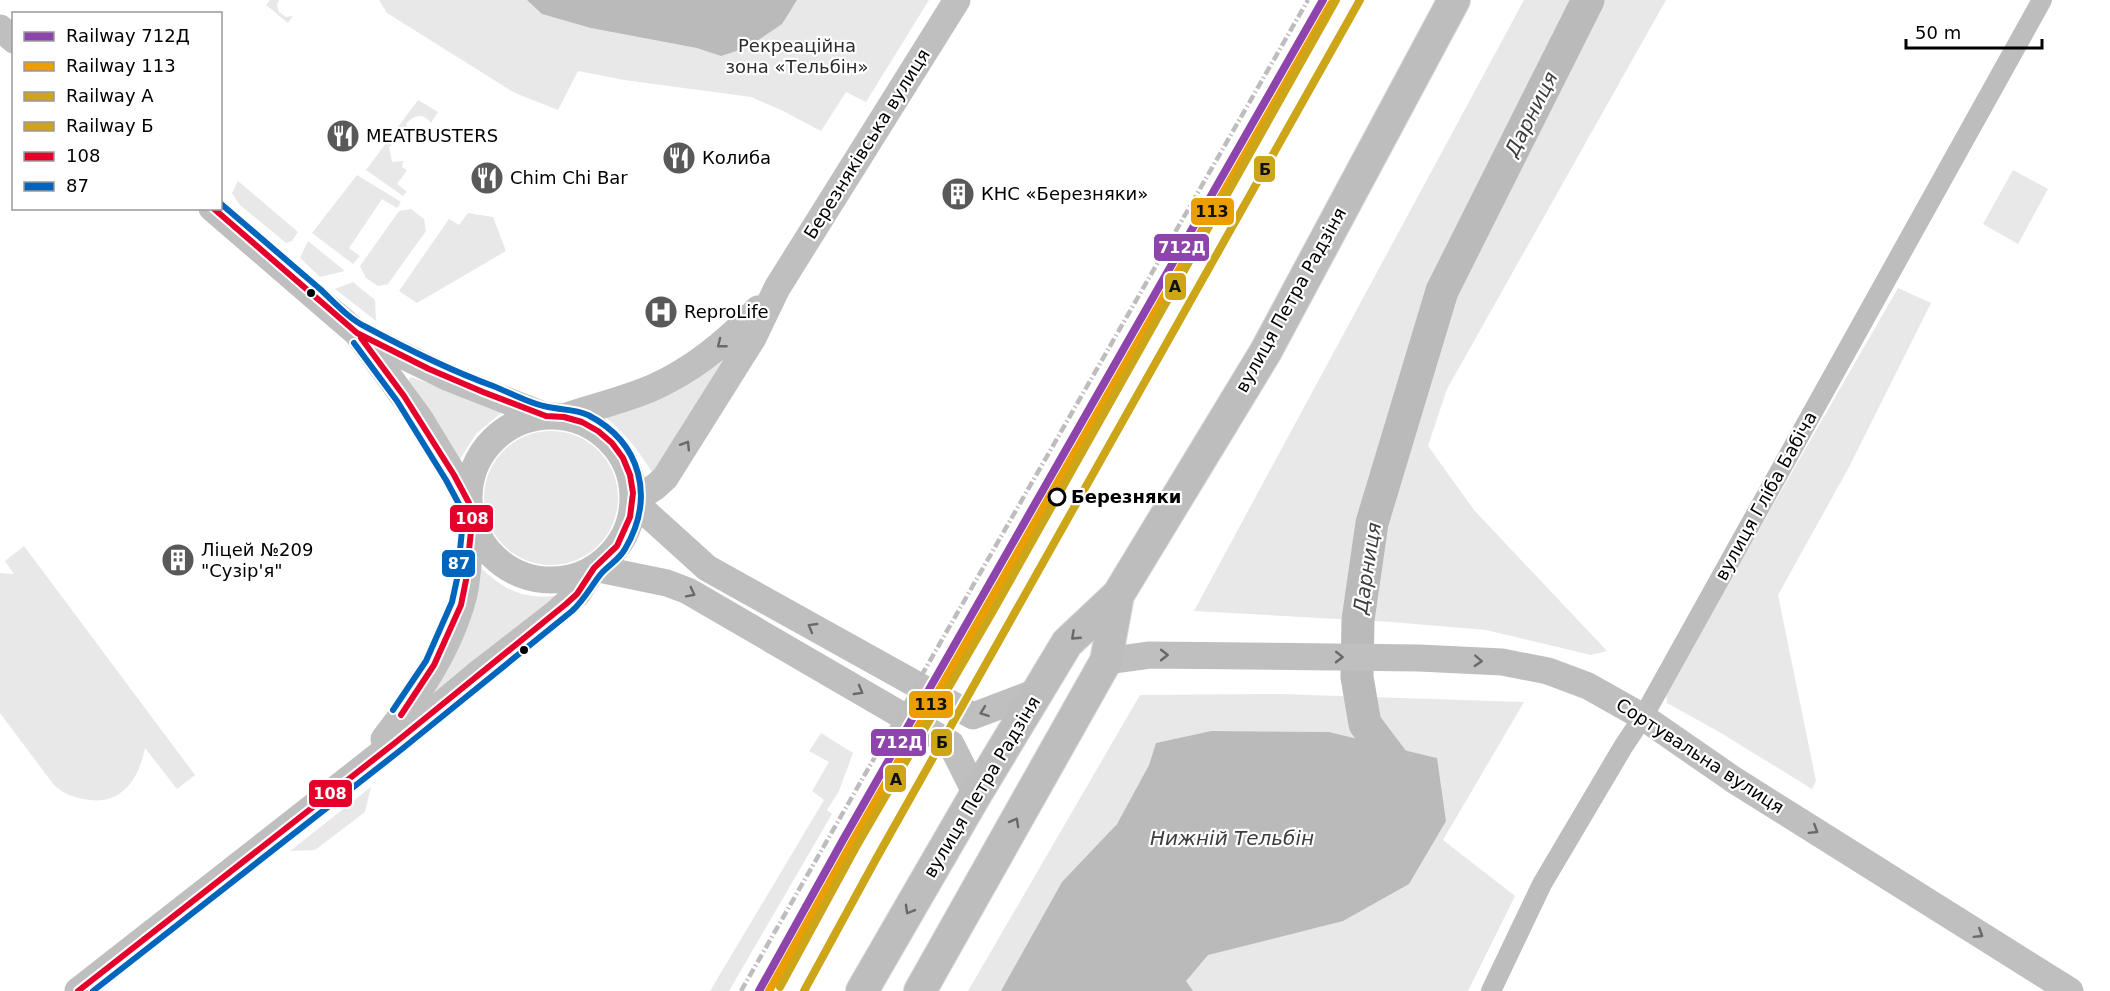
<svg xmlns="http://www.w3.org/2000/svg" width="2110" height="991" viewBox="0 0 2110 991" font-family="'DejaVu Sans',sans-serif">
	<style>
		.green { fill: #e8e8e8; fill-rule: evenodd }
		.water { fill: #bababa }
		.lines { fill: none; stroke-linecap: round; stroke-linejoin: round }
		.river { stroke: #bababa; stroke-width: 33 }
		.primary-casing { stroke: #dbdbdb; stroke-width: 34 }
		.street { stroke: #bdbdbd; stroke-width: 20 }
		.secondary { stroke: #bfbfbf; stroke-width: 27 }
		.primary { stroke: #bdbdbd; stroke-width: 32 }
		.rail { stroke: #bdbdbd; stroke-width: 4.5; stroke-dasharray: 9 3 1.5 3; stroke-linecap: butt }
		.bus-1-casing { stroke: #fff; stroke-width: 10 }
		.bus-2-casing { stroke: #fff; stroke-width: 10 }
		.bus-1 { stroke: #e4002b; stroke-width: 6 }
		.bus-2 { stroke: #0065bd; stroke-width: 6 }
		.rail-1-casing { stroke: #fff; stroke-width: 12 }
		.rail-2-casing { stroke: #fff; stroke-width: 12 }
		.rail-3-casing { stroke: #fff; stroke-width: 12 }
		.rail-4-casing { stroke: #fff; stroke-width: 12 }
		.rail-1 { stroke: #8e44ad; stroke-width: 8 }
		.rail-2 { stroke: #eb9e00; stroke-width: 8 }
		.rail-3 { stroke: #cca518; stroke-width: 8 }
		.rail-4 { stroke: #cca518; stroke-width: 8 }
		.oneway { stroke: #696969 }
		.oneway2 { stroke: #686868 }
		.bus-dot { fill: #000; stroke: #fff; stroke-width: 2 }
		.stop-dot { fill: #fff; stroke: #000; stroke-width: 3 }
		.labels { text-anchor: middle; stroke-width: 4.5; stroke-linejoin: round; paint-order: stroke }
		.park-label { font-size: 18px; fill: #2c2c2c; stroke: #fff }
		.poi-label { font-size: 18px; fill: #000; stroke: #fff; text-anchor: start }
		.street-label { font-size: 18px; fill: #000; stroke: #fff }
		.stop-label { font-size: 18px; font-weight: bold; fill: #000; stroke: #fff; text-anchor: start }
		.water-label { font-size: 20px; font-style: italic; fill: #3d3d3d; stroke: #fff }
		.line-badge { stroke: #fff; stroke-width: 2 }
		.badge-label { font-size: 16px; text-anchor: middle; font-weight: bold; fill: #fff }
		.pale-badge-label { font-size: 16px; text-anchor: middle; font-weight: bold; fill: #111 }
	</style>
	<rect width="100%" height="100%" fill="#fff"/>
	<path class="green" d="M270 0H279L277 5 279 12 286 17 293 16 288 23 266 5Z
		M379 0H929L866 102 846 92 821 131 783 111 751 97 624 80 578 71 558 110 515 93 387 13Z
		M1524 0H1666L1447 389 1428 446 1474 510 1607 651 1591 655 1486 630 1392 622 1194 611Z
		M418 100 438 112 431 123C423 112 414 115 406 124L409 130 405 139 398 140 389 147 392 162 403 161 402 167 407 170 397 184 407 192 403 196 366 170Z
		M2013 170 2048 189 2018 244 1983 224Z
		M357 175 401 202 397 208 382 199 349 248 360 256 353 264 312 233Z
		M238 181 298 232 292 241 286 243 240 205 232 193Z
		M411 209 424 219 426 231 388 284 378 286 366 278 360 266 399 211Z
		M468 213 493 217 506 251 417 303 399 291 449 219 459 225Z
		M308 241 345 271 320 277 300 258Z
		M353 282 375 300 376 321 335 289Z
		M1898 288 1931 303 1848 469 1778 595 1816 781 1812 789 1721 733 1667 703 1666 691Z
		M740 339 654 472H652C638 450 623 430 602 415Z
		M411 377 503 411 476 434 458 462 409 381V379Z
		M484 498a67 67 0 1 1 134 0a67 67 0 1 1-134 0Z
		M24 546 195 775 177 789 145 748C139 780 120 807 84 799 71 797 63 793 54 785L0 713V573L14 574 5 561Z
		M477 564C503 590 524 601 561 595L424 706Z
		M1279 694 1524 702 1443 840 1515 896 1468 991H968L1140 695ZM1211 731 1329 732 1437 758 1065 880 1117 824 1149 765 1157 743Z
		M821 733 853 753 839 791 827 810 832 814 729 991H710L824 800 812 791 829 762 809 751Z
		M371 787 365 812 315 850 290 851Z"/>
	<path class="water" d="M527 0H797L782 24 748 47 721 56 697 48 591 28 542 14Z
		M1211 731 1329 732 1437 758 1446 821 1409 884 1343 921 1208 955 1186 981 1193 991H1001L1062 882 1117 824 1149 765 1156 743Z"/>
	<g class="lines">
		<path class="river" d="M1403 783 1399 769 1365 724 1357 677 1358 620 1372 523 1442 291 1588 0"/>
		<defs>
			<path id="primary" d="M862 991 976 794 1067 643 1118 595 1266 351 1454 0
				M920 991 1106 661 1118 595"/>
		</defs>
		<use href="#primary" class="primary-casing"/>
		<path class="street" d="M1491 991 1542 884 1623 747 1643 717 2042 0"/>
		<path class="secondary" d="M0 28 14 40
			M212 208 357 333 420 419 454 475 469 503
			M363 336 449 378 546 416
			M469 498a82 82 0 1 1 164 0a82 82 0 1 1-164 0Z
			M564 417C593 407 624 400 652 388 693 370 728 341 758 309
			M633 501 655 487 665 478 753 338 777 288 957 0
			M633 501 707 568 973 716 1039 691
			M594 568 667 583 688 591 951 744 976 794
			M1106 661 1150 655 1419 658 1502 662 1548 671 1588 686 1643 717 1734 780 2070 991
			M384 739C417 697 451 647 464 594 469 570 469 545 472 521
			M78 991 396 742 475 676 555 614 577 594 594 568"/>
		<use href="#primary" class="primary"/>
		<path class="rail" d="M741 991 1308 0"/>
		<defs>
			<path id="bus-1" d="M361 338 404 396 454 475 469 503 472 521 466 580 461 605 434 665 401 715
				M78 991 396 742 566 604 577 594 594 568 617 546 630 517 633 493 630 475 623 458 612 443 598 431 582 422 564 417 546 416 483 392 429 369 357 333 213 208"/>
			<path id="bus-2" d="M354 343 397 401 446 480 460 506 463 521 457 579 452 602 426 661 393 710
				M93 991 402 749 572 611C584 600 590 588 600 575 607 566 619 560 625 549 655 498 642 443 588 415 575 409 562 410 548 407 530 404 511 393 493 386 449 370 407 349 366 327 349 319 334 302 320 289 287 261 254 232 220 203"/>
		</defs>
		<use href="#bus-1" class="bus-1-casing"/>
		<use href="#bus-2" class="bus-2-casing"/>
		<use href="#bus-1" class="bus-1"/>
		<use href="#bus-2" class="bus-2"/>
		<defs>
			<path id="rail-1" d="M759 991 843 840 1323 0"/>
			<path id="rail-2" d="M769 991 851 844 1331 4"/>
			<path id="rail-3" d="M780 987 856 847 993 611 1336 0"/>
			<path id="rail-4" d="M804 991 876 859 1360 0"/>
		</defs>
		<use href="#rail-1" class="rail-1-casing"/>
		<use href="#rail-2" class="rail-2-casing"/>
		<use href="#rail-3" class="rail-3-casing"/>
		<use href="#rail-4" class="rail-4-casing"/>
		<use href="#rail-1" class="rail-1"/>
		<use href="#rail-2" class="rail-2"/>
		<use href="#rail-3" class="rail-3"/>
		<use href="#rail-4" class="rail-4"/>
	</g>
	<defs><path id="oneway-chevron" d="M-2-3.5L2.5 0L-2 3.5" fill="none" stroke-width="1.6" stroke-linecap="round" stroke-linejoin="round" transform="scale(1.5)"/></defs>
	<g class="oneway">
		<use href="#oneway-chevron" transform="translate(721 344) rotate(142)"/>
		<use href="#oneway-chevron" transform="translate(686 445) rotate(-58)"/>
		<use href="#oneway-chevron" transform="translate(691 593) rotate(27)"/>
		<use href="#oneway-chevron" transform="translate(812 627) rotate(-150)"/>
		<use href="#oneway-chevron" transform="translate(1164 655)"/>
		<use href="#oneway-chevron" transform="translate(1339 657) rotate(1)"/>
		<use href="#oneway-chevron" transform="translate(1478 661) rotate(3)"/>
		<use href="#oneway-chevron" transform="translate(859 691) rotate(30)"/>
		<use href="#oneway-chevron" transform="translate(984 712) rotate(160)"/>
		<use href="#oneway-chevron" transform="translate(1814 830) rotate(32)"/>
		<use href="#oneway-chevron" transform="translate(1979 934) rotate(32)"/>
	</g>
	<g class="oneway2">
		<use href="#oneway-chevron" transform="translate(1075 636) rotate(137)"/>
		<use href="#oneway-chevron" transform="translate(1015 822) rotate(-61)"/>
		<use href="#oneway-chevron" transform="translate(909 910) rotate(120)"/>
	</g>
	<defs>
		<symbol id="restaurant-disc" viewBox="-11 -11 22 22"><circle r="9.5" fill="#595959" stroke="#fff"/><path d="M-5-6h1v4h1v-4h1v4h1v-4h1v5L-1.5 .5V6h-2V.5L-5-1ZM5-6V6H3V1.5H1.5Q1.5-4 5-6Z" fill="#fff"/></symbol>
		<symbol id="building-disc" viewBox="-11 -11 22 22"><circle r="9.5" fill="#595959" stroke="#fff"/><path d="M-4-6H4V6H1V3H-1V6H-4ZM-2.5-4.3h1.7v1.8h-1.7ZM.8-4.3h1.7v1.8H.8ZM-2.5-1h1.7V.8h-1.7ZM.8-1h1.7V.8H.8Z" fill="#fff"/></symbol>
		<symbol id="hospital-disc" viewBox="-11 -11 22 22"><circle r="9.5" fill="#595959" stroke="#fff"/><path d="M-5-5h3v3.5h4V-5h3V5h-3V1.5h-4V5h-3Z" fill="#fff"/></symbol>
	</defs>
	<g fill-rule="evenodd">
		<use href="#restaurant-disc" x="324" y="117" width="38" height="38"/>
		<use href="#restaurant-disc" x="660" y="139" width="38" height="38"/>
		<use href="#restaurant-disc" x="468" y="159" width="38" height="38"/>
		<use href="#building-disc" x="939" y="175" width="38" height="38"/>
		<use href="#hospital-disc" x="642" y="293" width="38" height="38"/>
		<use href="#building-disc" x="159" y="541" width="38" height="38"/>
	</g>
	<g class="bus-dot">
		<circle cx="311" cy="293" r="5"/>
		<circle cx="524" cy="650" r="5"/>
	</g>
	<circle class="stop-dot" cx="1057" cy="497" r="8"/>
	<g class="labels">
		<g class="park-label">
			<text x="797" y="52">Рекреаційна<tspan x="797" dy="21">зона «Тельбін»</tspan></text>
		</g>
		<g class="poi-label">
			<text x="366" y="142">MEATBUSTERS</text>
			<text x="702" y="164">Колиба</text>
			<text x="510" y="184">Chim Chi Bar</text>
			<text x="981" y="200">КНС «Березняки»</text>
			<text x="684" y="318">ReproLife</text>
			<text x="201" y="556">Ліцей №209<tspan x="201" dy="21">"Сузір'я"</tspan></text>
		</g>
		<g class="street-label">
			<text transform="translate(867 144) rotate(-58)" y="6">Березняківська вулиця</text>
			<text transform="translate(1291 300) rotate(-61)" y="6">вулиця Петра Радзіня</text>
			<text transform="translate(1766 496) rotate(-61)" y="6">вулиця Гліба Бабіча</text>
			<text transform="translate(1700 756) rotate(33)" y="6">Сортувальна вулиця</text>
			<text transform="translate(982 787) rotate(-59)" y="6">вулиця Петра Радзіня</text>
		</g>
		<g class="stop-label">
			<text x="1071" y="503">Березняки</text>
		</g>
		<g class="water-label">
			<text transform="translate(1531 114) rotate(-63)" y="7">Дарниця</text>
			<text transform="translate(1367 568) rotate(-81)" y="7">Дарниця</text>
			<text x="1232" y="845">Нижній Тельбін</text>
		</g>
	</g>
	<g class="line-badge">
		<rect x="1253" y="155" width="23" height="28" rx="6" fill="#cca518"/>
		<rect x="1190" y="197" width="45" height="29" rx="6" fill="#eb9e00"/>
		<rect x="1153" y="233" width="57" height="29" rx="6" fill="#8e44ad"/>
		<rect x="1164" y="272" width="23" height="29" rx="6" fill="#cca518"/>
		<rect x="449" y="504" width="45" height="29" rx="6" fill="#e4002b"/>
		<rect x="441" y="549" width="35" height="29" rx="6" fill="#0065bd"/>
		<rect x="908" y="690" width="46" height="29" rx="6" fill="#eb9e00"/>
		<rect x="930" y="728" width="23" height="29" rx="6" fill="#cca518"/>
		<rect x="870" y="728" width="57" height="29" rx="6" fill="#8e44ad"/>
		<rect x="884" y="764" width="23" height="29" rx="6" fill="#cca518"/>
		<rect x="308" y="779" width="45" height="29" rx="6" fill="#e4002b"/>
	</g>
	<g class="badge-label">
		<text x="1182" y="253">712Д</text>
		<text x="472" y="524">108</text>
		<text x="459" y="569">87</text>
		<text x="899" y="748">712Д</text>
		<text x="330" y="799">108</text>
	</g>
	<g class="pale-badge-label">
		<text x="1265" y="175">Б</text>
		<text x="1212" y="217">113</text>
		<text x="1175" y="292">A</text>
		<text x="931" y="710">113</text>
		<text x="942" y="748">Б</text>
		<text x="896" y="785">A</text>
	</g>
	<rect x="12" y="12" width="210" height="198" fill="#ffffff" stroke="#999999" stroke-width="1.5"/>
	<rect x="24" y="32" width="30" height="9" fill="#8e44ad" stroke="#999999" stroke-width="1.5"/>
	<text x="66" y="42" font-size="18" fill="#000000">Railway 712Д</text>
	<rect x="24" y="62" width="30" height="9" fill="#eb9e00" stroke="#999999" stroke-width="1.5"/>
	<text x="66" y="72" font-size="18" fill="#000000">Railway 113</text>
	<rect x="24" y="92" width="30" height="9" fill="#cca518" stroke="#999999" stroke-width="1.5"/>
	<text x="66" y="102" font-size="18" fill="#000000">Railway A</text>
	<rect x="24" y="122" width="30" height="9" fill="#cca518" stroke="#999999" stroke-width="1.5"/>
	<text x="66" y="132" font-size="18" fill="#000000">Railway Б</text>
	<rect x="24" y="152" width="30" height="9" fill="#e4002b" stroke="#999999" stroke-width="1.5"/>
	<text x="66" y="162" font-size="18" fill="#000000">108</text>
	<rect x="24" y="182" width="30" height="9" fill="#0065bd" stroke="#999999" stroke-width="1.5"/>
	<text x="66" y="192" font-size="18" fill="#000000">87</text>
	<path d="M1906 39v9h136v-9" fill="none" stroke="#000000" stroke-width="3"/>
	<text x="1915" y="39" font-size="18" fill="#000000" stroke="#ffffff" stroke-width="4.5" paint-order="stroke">50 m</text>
</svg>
